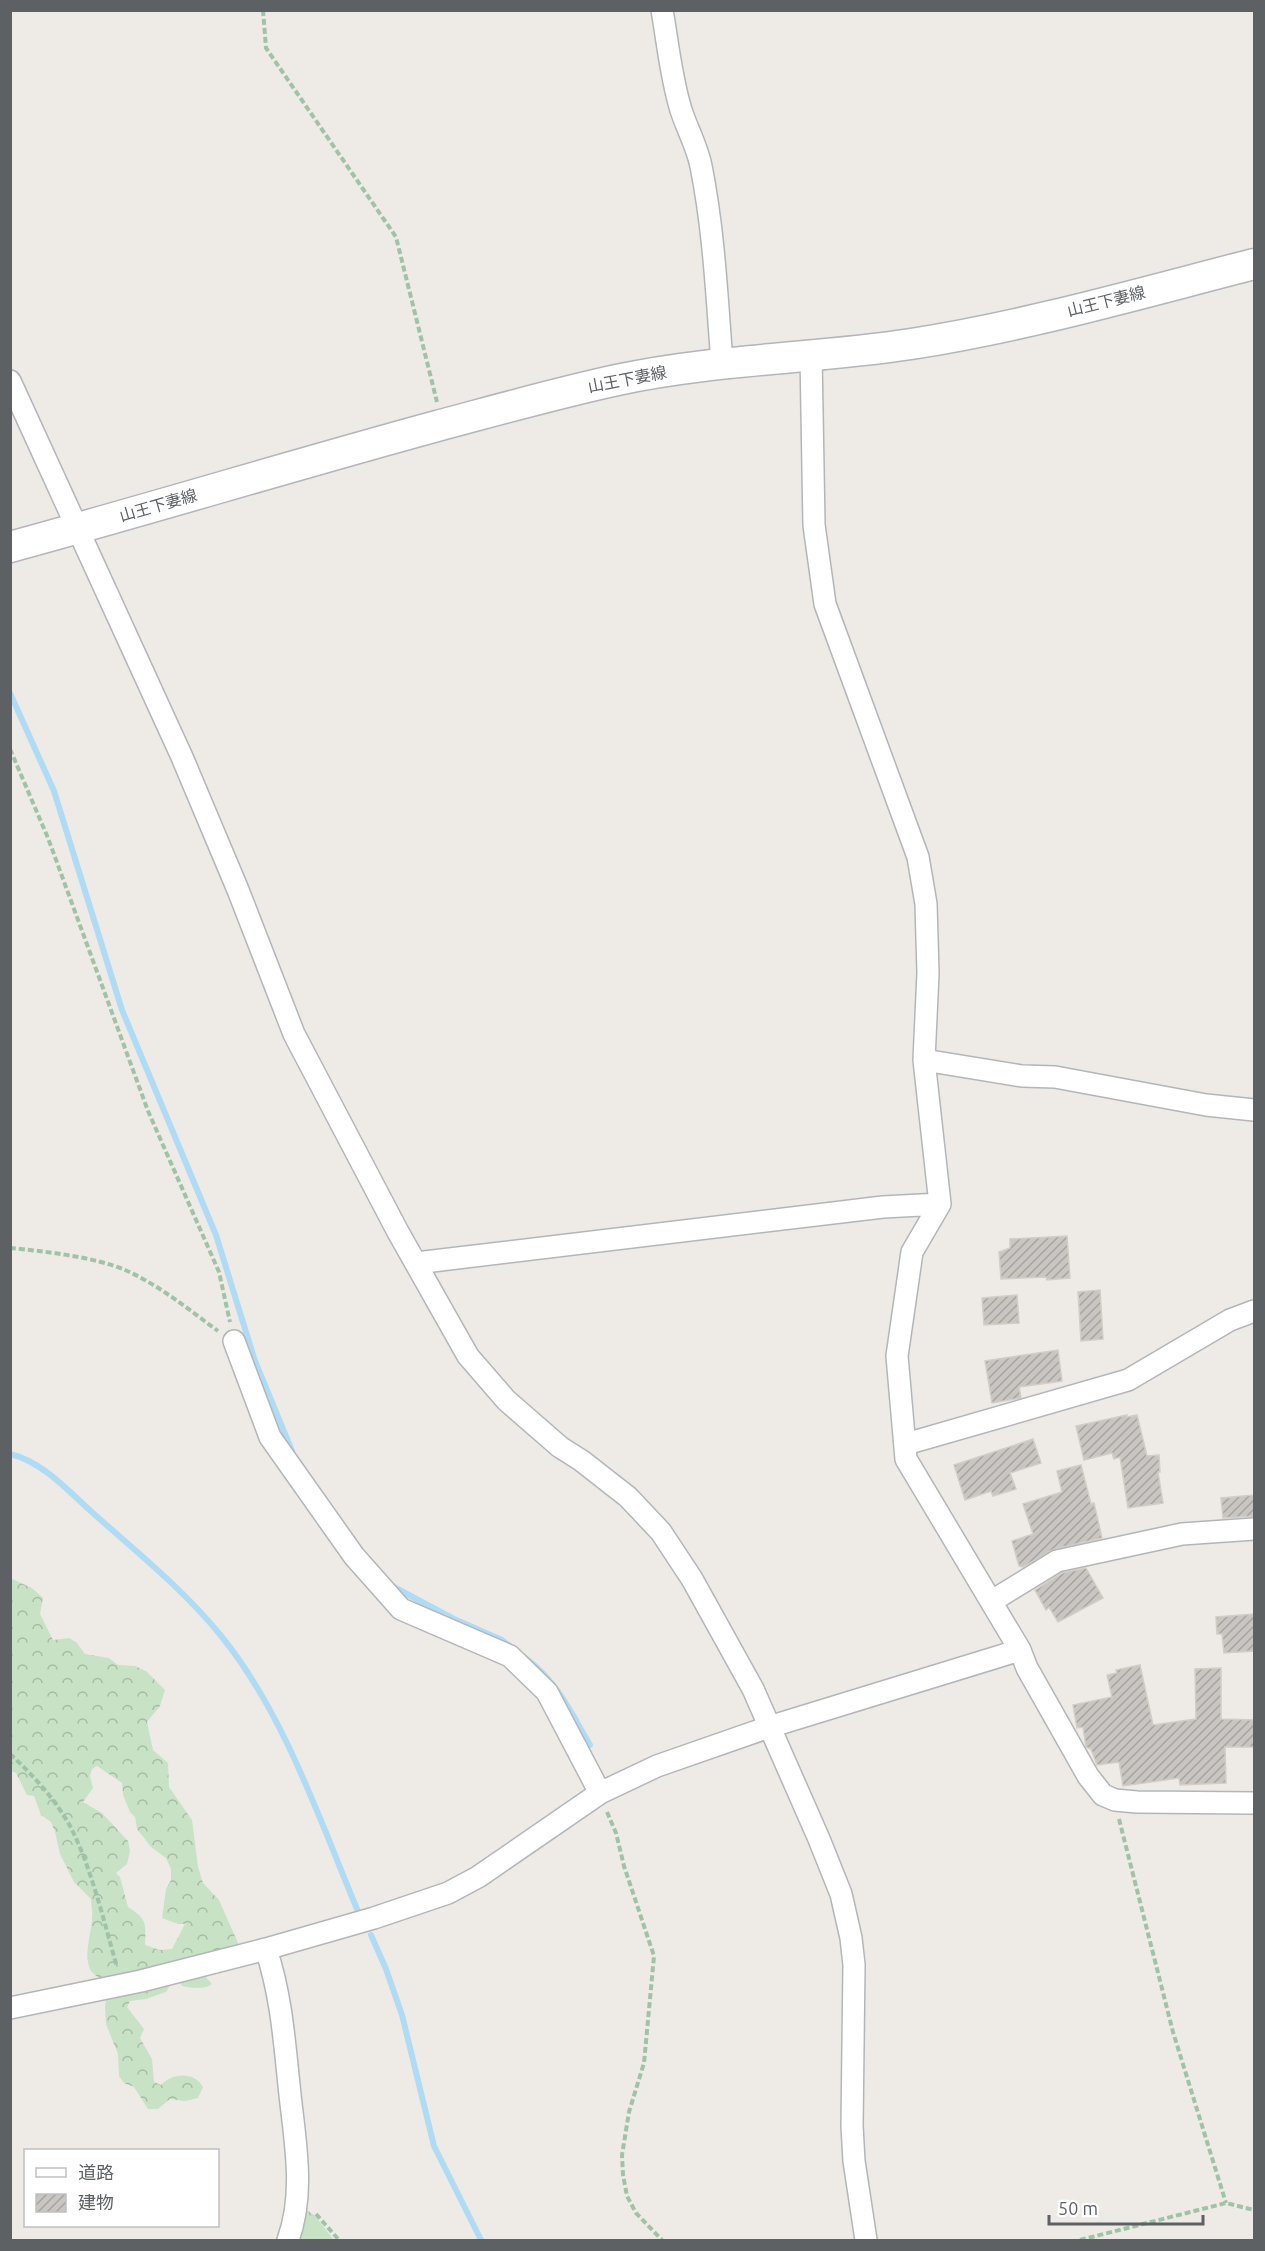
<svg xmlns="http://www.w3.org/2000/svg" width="1265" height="2251" viewBox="0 0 1265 2251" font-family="Ubuntu,'Noto Sans JP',sans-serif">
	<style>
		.grass { fill: url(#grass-tufts) }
		.forest { fill: url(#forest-crowns); fill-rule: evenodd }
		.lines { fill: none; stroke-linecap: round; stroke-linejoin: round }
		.stream { stroke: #b0dbf4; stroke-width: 6 }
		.building { fill: url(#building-hatch); stroke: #d2cdc5; stroke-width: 1.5 }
		.street-casing { stroke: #b3b6b9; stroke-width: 24 }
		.secondary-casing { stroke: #b2b5b9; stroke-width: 33 }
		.path { stroke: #a0c2a7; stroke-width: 4; stroke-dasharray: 6 3; stroke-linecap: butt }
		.street { stroke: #fff; stroke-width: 21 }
		.secondary { stroke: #fff; stroke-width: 30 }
		.labels { text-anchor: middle; stroke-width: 4.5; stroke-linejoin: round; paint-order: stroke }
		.street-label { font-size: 16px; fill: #5e6164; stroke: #fff }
	</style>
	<defs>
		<pattern id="grass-tufts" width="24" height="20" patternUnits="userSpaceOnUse" patternTransform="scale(1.5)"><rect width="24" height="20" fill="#c8e2c6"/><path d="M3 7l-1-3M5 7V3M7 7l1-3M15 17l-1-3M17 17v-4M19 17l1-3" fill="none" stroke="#a6bba4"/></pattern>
		<pattern id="forest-crowns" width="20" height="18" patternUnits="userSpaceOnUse" patternTransform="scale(1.5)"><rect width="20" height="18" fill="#c8e2c6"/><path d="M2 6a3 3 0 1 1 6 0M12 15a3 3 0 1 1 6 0" fill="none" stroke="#a6bba4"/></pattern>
		<pattern id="building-hatch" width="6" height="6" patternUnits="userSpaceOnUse" patternTransform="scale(1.5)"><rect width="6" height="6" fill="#c9c6c2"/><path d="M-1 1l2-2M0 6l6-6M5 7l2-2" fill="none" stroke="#a6a4a1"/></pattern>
	</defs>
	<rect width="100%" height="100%" fill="#eeebe6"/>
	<path class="grass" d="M303 2207 316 2217 334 2240H294Z"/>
	<path class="forest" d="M10 1578 32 1588 43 1598 40 1614 53 1640 69 1638 76 1642 85 1654 109 1658 118 1665 135 1666 146 1671 165 1690 160 1706 147 1722 153 1750 168 1763 169 1787 192 1820 198 1867 203 1883 219 1900 238 1943 234 1955 201 1972 212 1984C204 1990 191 1988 182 1986L177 1977 165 1979 169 1987 166 1992 146 1999 130 2001 127 2007 144 2029 140 2038 152 2059 154 2082 161 2085C172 2073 194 2071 203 2087L198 2098 185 2101 170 2099 158 2109H148L134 2087 124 2083 119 2076 118 2054 106 2024 105 2006 109 1982C102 1979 93 1976 90 1969 83 1953 92 1933 92 1917 93 1911 91 1905 91 1899L74 1882 60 1854 55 1832 51 1822 41 1815 34 1796 27 1795 16 1773 11 1771ZM97 1766 122 1783 123 1795 130 1812 135 1817 137 1829 151 1847 166 1858 171 1869V1880L166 1889 162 1918 178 1924H185L172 1949 160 1950 145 1945C146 1923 147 1919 128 1907L120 1877 116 1873 127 1864 130 1851 128 1841 102 1813 83 1802 93 1788 90 1776 92 1769Z"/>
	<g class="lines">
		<path class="stream" d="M10 693 54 791 122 1010 216 1235 255 1361 292 1451
			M10 1454C44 1462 70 1493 94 1514 138 1553 185 1591 222 1637 284 1714 319 1818 357 1909
			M392 1586 454 1619 502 1640 511 1647
			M524 1657C557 1681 570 1711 590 1745
			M371 1935 386 1969 402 2015 434 2146 481 2240"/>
	</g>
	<path class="building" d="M1067 1236 1070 1278 1047 1280 1046 1277 1001 1279 999 1252 1010 1248V1239Z
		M1100 1290 1103 1339 1081 1341 1078 1292Z
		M1017 1295 1019 1323 984 1325 982 1298Z
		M1058 1350 1062 1381 1019 1387 1021 1398 992 1403 985 1361Z
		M1127 1415V1417L1137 1415 1147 1456 1159 1455 1160 1472H1158L1163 1503 1128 1508 1120 1457 1114 1459 1112 1453 1084 1460 1076 1426Z
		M1033 1439 1041 1463 1010 1473 1016 1489 993 1496 991 1491 965 1500 954 1465Z
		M1081 1465 1091 1504 1094 1503 1102 1538 1054 1549 1023 1567 1019 1566 1012 1541 1033 1534 1023 1504 1062 1492 1057 1471Z
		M1254 1495V1516L1223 1518 1221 1498Z
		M1086 1568 1103 1598 1058 1622 1049 1607 1046 1610 1035 1590 1062 1573Z
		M1254 1614V1651L1224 1653 1222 1634H1217L1216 1617Z
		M1140 1665 1153 1725 1196 1719 1195 1669 1221 1668V1719L1254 1720V1747H1225L1226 1783 1180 1785 1179 1778 1123 1786 1119 1762 1097 1765 1091 1749 1086 1747 1083 1727 1077 1728 1073 1705 1112 1697 1107 1675 1117 1673 1116 1670Z"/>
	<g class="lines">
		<defs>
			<path id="street" d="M662 10C668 44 671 78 681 110 687 129 697 146 701 166 714 231 717 298 722 363
				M811 355 814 525 825 604 918 857 926 904 928 973 924 1060 940 1204 912 1252 897 1356 906 1459 1020 1650 1027 1668 1088 1776 1103 1795 1115 1800 1137 1802 1254 1803
				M10 381 182 757 238 890 294 1034 398 1232 468 1356 506 1400 560 1447 582 1461 628 1497 661 1532 692 1579 753 1689 819 1839 841 1894 851 1938 854 1965 852 2126 854 2161 866 2240
				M924 1060 1022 1076 1055 1077 1206 1105 1254 1110
				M416 1263 883 1207 940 1204
				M234 1341 270 1437 354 1556 401 1609 510 1656 547 1692 600 1793
				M906 1444 1128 1380 1230 1320 1254 1311
				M992 1601 1057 1561 1182 1534 1254 1529
				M266 1949C281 1995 284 2037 289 2085 294 2137 306 2191 288 2240
				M10 2008 141 1981 266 1949 374 1918 448 1893 478 1877 600 1793 657 1766 769 1727 1020 1650"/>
			<path id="secondary" d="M10 547C153 508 294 465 437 426 497 410 557 393 617 380 714 359 813 359 911 344 1027 326 1141 293 1254 264"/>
		</defs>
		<use href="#street" class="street-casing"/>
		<use href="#secondary" class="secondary-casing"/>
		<path class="path" d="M263 10 266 48 396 237 437 402
			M10 749 48 838 148 1111 219 1272 230 1322
			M10 1248C43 1251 95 1257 125 1270 159 1285 188 1309 218 1331
			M10 1754C33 1775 55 1799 70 1826 91 1866 104 1922 117 1967
			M607 1812 616 1833 624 1866 654 1956 644 2063 629 2112 622 2155 623 2175 627 2196 636 2213 662 2240
			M1119 1819 1173 2032 1226 2203
			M316 2214 339 2240
			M1080 2240 1226 2203 1254 2210"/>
		<use href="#street" class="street"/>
		<use href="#secondary" class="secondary"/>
	</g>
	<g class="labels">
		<g class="street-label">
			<text transform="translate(1106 301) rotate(-14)" y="6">山王下妻線</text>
			<text transform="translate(627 379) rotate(-11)" y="6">山王下妻線</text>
			<text transform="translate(158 505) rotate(-16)" y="6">山王下妻線</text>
		</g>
	</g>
	<rect width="1265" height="2251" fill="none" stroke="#5e6164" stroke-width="24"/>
	<rect x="24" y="2149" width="195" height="78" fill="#ffffff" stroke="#bfc0c1" stroke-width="1.5"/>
	<rect x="36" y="2168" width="30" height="9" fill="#ffffff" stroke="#bfc0c1" stroke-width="1.5"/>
	<text x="78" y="2179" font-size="18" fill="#5e6164">道路</text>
	<rect x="36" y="2194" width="30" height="18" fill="url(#building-hatch)" stroke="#bfc0c1" stroke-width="1.5"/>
	<text x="78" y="2209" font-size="18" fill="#5e6164">建物</text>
	<path d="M1049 2215v9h154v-9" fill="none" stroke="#5e6164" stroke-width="3"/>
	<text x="1058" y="2215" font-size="18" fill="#5e6164" stroke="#ffffff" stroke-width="4.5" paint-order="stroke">50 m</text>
</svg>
